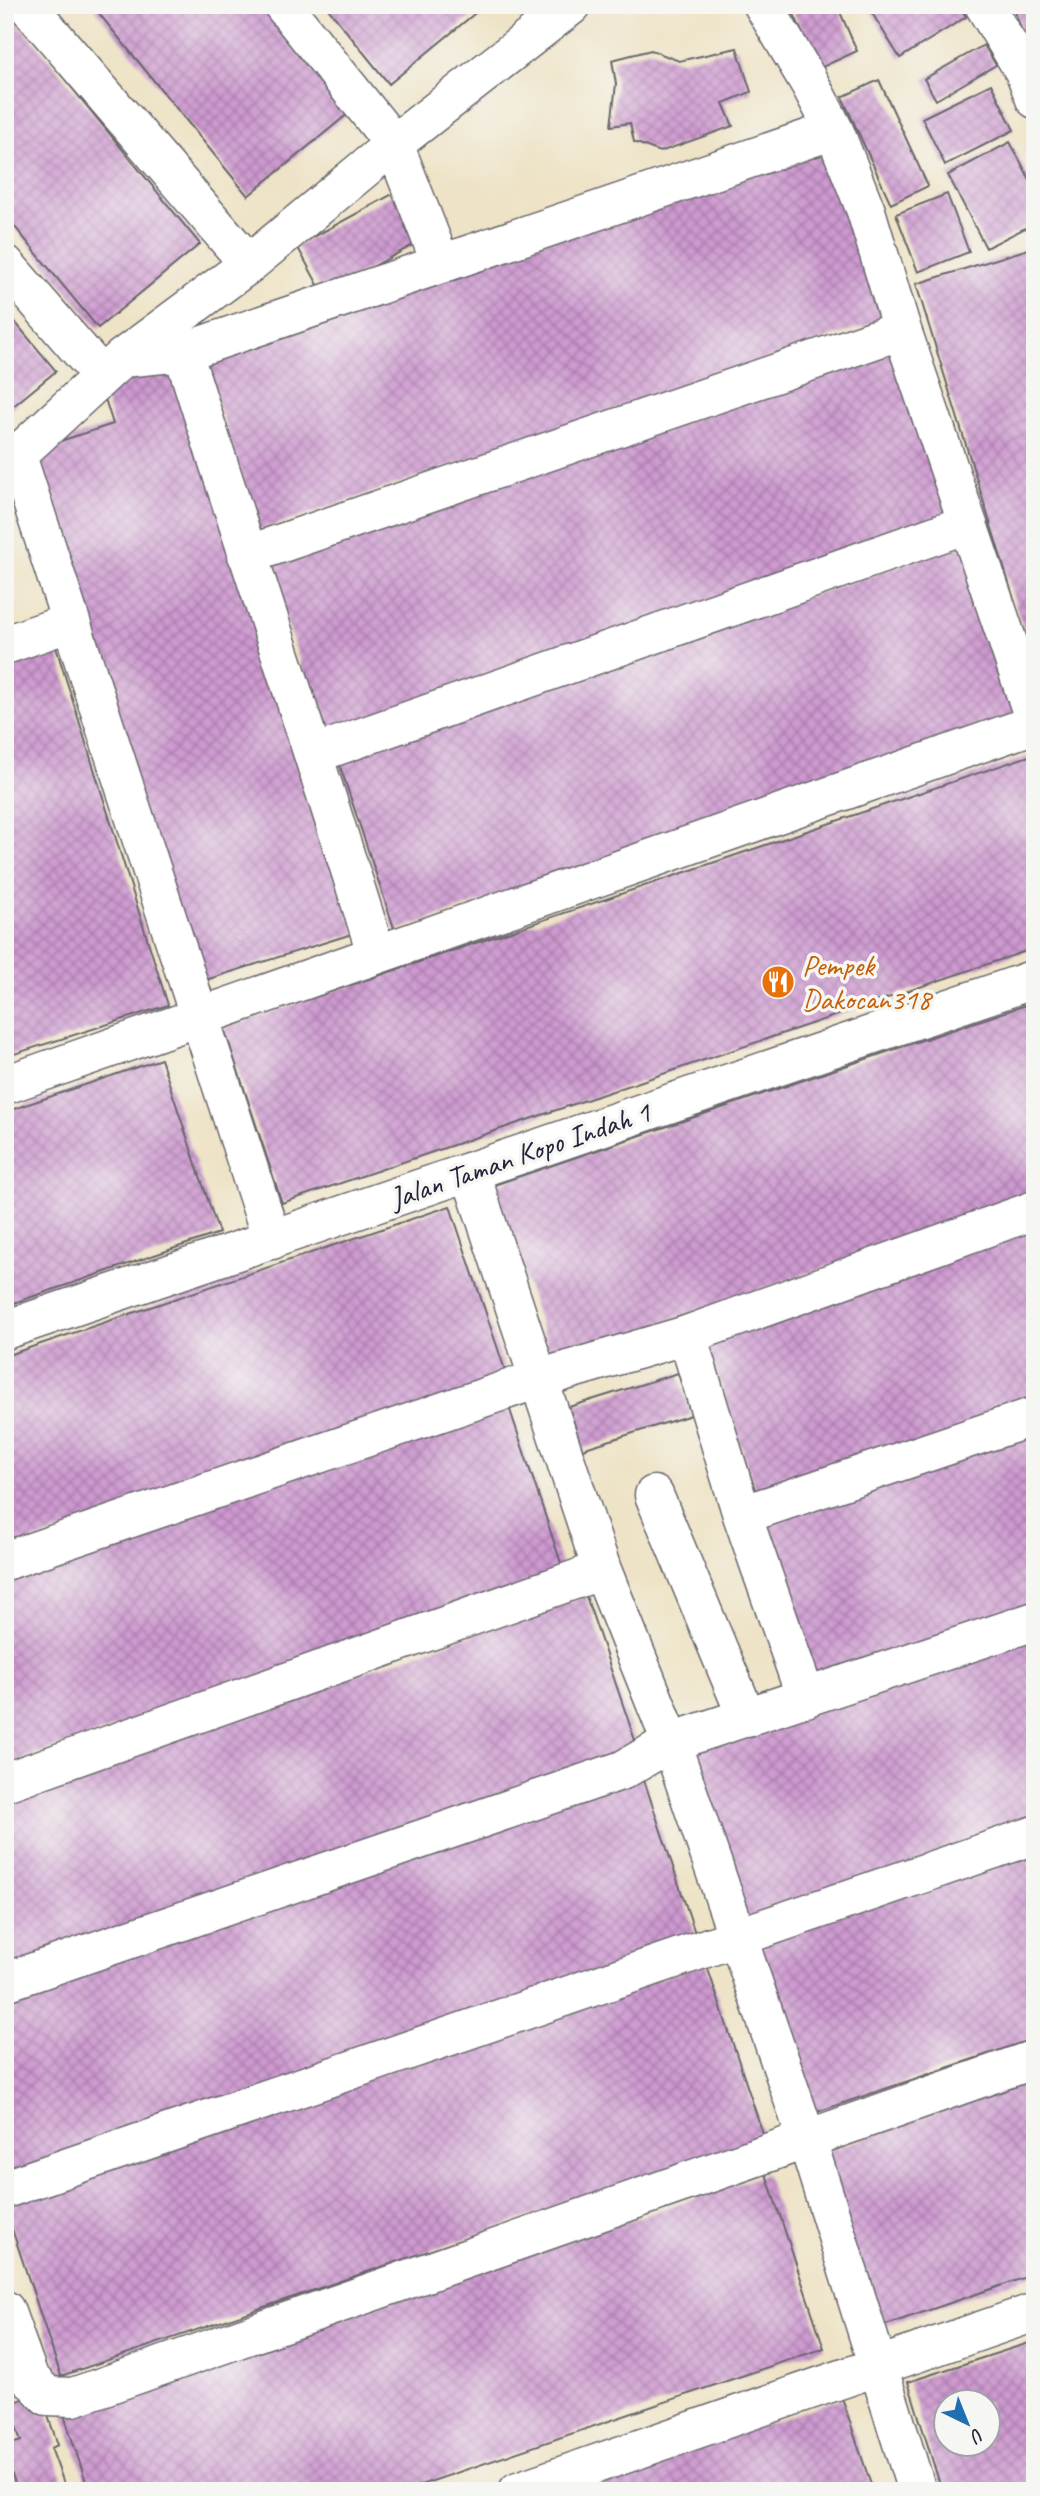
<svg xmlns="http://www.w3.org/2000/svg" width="1040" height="2496" viewBox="0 0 1040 2496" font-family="Caveat,sans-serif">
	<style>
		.building { fill: url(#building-cross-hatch); fill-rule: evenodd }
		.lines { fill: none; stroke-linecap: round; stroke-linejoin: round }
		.minor-casing { stroke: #69666c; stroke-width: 41 }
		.major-casing { stroke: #69666c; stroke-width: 41 }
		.minor { stroke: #fff; stroke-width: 38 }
		.major { stroke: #fff; stroke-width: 38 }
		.labels { text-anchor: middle; stroke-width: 7; stroke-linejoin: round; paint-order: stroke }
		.food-label { font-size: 30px; fill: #c56008; stroke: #f6f6f2; text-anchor: start }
		.street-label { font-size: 30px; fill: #22223b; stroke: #f6f6f2 }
	</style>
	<defs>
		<pattern id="building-cross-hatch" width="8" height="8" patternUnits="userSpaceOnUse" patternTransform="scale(1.75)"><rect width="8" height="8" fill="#ce9ad0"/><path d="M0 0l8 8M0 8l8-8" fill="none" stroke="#a77daa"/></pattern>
	</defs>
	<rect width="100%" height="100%" fill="#f6f6f2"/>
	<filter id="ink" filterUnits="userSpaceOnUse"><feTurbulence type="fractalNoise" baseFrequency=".0143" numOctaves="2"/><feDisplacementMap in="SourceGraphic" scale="14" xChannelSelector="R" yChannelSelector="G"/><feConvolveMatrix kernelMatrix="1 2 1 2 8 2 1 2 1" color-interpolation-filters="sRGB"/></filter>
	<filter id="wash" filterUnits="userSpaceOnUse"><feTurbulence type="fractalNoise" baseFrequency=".00686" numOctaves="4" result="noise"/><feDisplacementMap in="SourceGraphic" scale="28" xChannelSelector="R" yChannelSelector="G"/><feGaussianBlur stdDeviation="1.57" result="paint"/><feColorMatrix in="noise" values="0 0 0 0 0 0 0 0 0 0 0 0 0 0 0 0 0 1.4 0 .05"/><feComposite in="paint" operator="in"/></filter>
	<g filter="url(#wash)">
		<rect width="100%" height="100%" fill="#eee3c6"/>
		<g id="blocks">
			<path class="building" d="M92 5H262L350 112 248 196Z
				M325 5H485L389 84Z
				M790 5H837L857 51 818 69Z
				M867 5H959L966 17 900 58Z
				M1013 5H1035V44L1027 47Z
				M5 6 200 244 98 328 5 215Z
				M984 45 996 65 936 100 924 79Z
				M737 48 751 92 723 103 733 126 660 152 634 142 630 123 611 126 616 84 612 60 651 50 679 61Z
				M879 80 928 186 891 204 842 97Z
				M991 84 1014 130 945 165 922 118Z
				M1010 142 1035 189V223L986 248 948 175Z
				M827 145 885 319 260 530 202 356Z
				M398 191 424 239 323 294 297 246Z
				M947 194 969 252 918 272 896 214Z
				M1035 247V664H1034L916 284Z
				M5 310 56 371 5 413Z
				M896 350 954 525 325 737 267 563Z
				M177 362 355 933 193 984 26 452 113 424 101 386Z
				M966 543 1023 718 395 931 337 757Z
				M54 641 168 1005 5 1057V657Z
				M1029 756 1035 772V948L282 1203 224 1028Z
				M1035 1002V1196L552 1360 494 1185Z
				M161 1059 219 1233 5 1306V1112Z
				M450 1206 508 1379 5 1550V1356Z
				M1035 1221V1406L758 1499 704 1334Z
				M678 1373 691 1415 582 1449 569 1407Z
				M507 1401 565 1575 5 1765V1571Z
				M1035 1430V1611L812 1686 758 1524Z
				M586 1596 641 1758 5 1973V1794Z
				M1035 1630V1824L737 1925 679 1751Z
				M641 1771 699 1945 5 2180V1986Z
				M1035 1844V2038L805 2116 747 1942Z
				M706 1963 764 2137 61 2376 5 2208V2201Z
				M1035 2080V2274L877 2328 819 2153Z
				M766 2174 824 2348 403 2491H89L63 2412Z
				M1035 2341V2491H942L908 2382ZM946 2402H988V2444H946Z
				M40 2393 58 2445 51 2448 65 2486 53 2491H18L5 2455V2446L21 2441 8 2404Z
				M842 2398 873 2491H572Z"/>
		</g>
	</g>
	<g filter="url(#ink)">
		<use href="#blocks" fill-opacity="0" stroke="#69666c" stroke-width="2"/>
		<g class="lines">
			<defs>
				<path id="minor" d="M27 5 249 264
					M283 5 394 144 441 264
					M763 5 810 84 834 130 866 211 902 330 1035 722
					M984 5 1025 73 1035 99
					M5 264 102 376
					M183 352C246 553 314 752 376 953
					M122 358 183 352 834 130
					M17 456 272 1240
					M5 466 122 358 249 264 394 144 572 5
					M247 555 902 330
					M5 645 71 622
					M314 754 967 524
					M5 1085 1035 724
					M470 1172 602 1570 671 1742 807 2140 917 2491
					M687 1335 742 1515 806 1698
					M654 1495 747 1718
					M742 1515 1035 1416
					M5 1561 538 1379 687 1335 1035 1210
					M5 1782 602 1570
					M5 1982 623 1770 671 1742 1035 1621
					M5 2189 1035 1835
					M5 2310 29 2377 47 2396 73 2397 1035 2059
					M518 2491 1035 2312"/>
				<path id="major" d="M5 1330 1035 979"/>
			</defs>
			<use href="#minor" class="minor-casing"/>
			<use href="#major" class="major-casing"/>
			<use href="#minor" class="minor"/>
			<use href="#major" class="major"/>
		</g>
	</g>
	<defs>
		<symbol id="restaurant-disc" viewBox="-11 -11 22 22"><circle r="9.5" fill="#e8710a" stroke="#f6f6f2"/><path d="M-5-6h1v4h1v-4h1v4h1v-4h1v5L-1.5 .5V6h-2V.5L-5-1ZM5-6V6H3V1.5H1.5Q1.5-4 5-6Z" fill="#fff"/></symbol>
	</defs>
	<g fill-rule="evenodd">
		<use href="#restaurant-disc" x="759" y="963" width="38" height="38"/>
	</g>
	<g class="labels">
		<g class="food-label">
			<text x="802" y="975">Pempek<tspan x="802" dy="34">Dakocan318</tspan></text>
		</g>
		<g class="street-label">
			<text transform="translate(520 1155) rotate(-19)" y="10">Jalan Taman Kopo Indah 1</text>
		</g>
	</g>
	<rect width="1040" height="2496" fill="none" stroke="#f6f6f2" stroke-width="28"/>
	<g transform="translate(967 2423) rotate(137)"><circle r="33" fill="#f6f6f2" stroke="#a1a1a9" stroke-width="2"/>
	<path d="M0-5L12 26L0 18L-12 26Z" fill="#1f6fb2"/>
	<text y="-10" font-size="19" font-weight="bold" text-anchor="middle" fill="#22223b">U</text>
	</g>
</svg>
